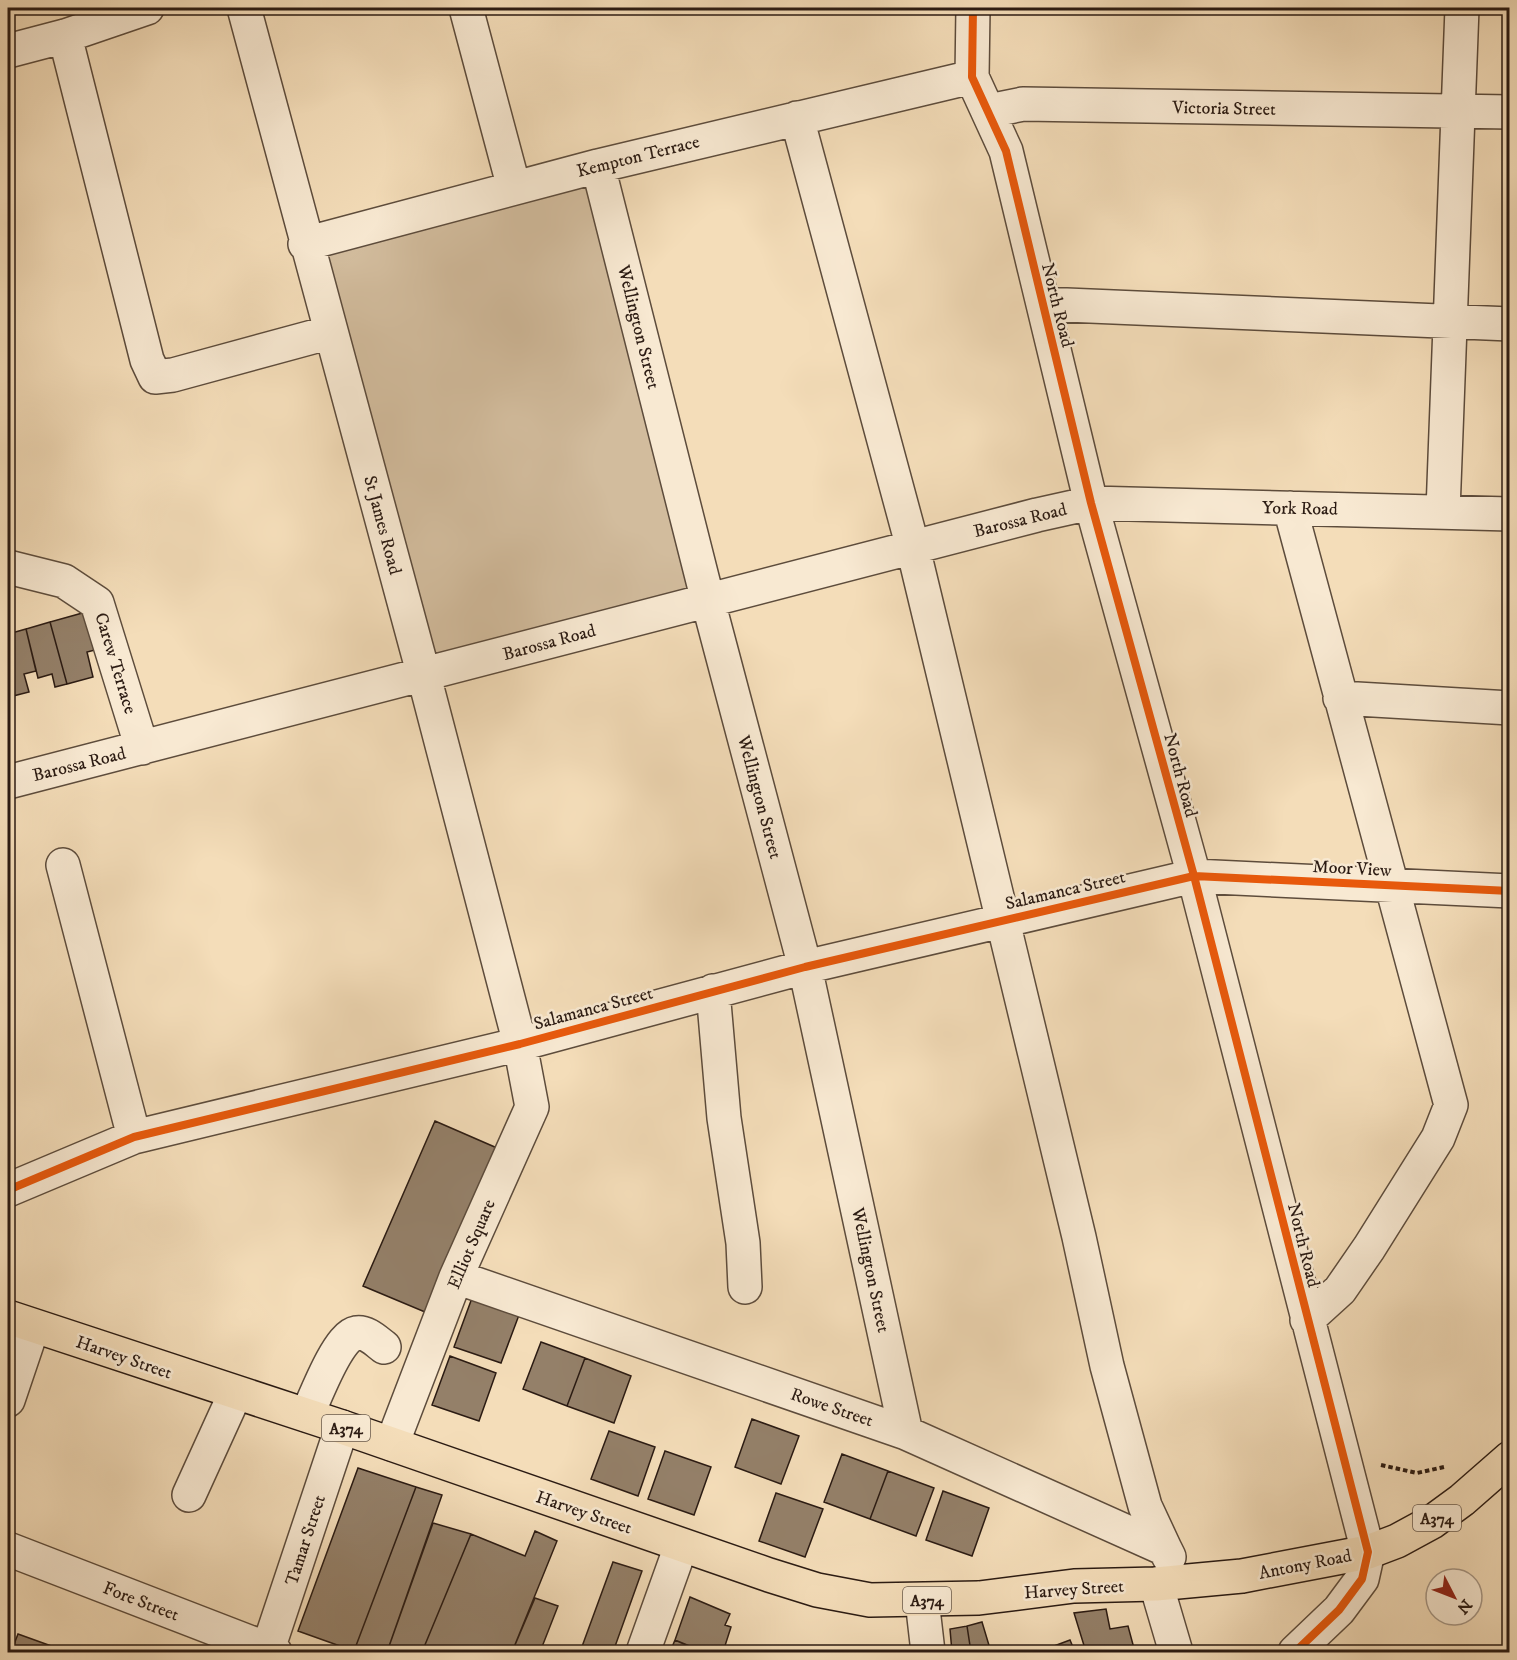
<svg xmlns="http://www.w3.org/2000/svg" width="1517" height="1660" viewBox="0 0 1517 1660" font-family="'IM FELL DW Pica',serif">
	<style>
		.green { fill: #d2bc9d; stroke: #7e6c58; stroke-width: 1.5 }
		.building { fill: #948069; stroke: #2b1b13; stroke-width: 1.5 }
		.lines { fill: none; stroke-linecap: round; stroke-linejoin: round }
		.minor-casing { stroke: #5d4c3c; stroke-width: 36 }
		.major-casing { stroke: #2b1b13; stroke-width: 36 }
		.path { stroke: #2b1b13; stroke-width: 4; stroke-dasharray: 4.5 3; stroke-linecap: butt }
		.minor { stroke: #f8e9d2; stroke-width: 33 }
		.major { stroke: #f4ddb9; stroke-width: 33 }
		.cycleway-casing { stroke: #f8e9d2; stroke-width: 11 }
		.cycleway { stroke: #e8590c; stroke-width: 8 }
		.labels { text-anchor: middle; stroke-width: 5; stroke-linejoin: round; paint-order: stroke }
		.shield { fill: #f8e9d2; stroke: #68594c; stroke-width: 1.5 }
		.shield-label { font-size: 16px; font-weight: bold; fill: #2b1b13 }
		.street-label { font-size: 18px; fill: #2b1b13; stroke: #f8e9d2 }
	</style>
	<rect width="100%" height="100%" fill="#f4ddb9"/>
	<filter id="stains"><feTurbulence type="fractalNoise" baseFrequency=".00333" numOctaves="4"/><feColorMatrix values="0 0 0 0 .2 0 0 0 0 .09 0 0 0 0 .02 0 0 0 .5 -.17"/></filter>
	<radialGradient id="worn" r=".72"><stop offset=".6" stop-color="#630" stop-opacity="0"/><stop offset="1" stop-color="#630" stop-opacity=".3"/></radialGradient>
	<path class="green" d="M594 173 702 598 433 663 318 247Z"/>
	<path class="building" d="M86 612 95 650 87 652 93 677 67 684 50 622Z
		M50 622 67 684 55 687 52 674 38 678 26 629Z
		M26 629 36 671 24 674 29 692 13 696 8 674V634Z
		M8 674 13 696 8 697Z
		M435 1121 497 1148 425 1312 363 1286Z
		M472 1298 519 1315 501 1363 454 1347Z
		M541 1342 585 1358 567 1406 523 1389Z
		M450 1356 496 1373 479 1421 432 1405Z
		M585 1358 631 1376 614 1423 567 1406Z
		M752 1419 799 1436 781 1484 735 1467Z
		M609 1431 655 1447 638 1496 591 1479Z
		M665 1451 711 1467 694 1515 648 1499Z
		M842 1454 888 1471 870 1519 824 1502Z
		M358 1468 416 1487 354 1651 298 1631Z
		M888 1471 934 1488 916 1536 870 1519Z
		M416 1487 442 1495 387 1652H357L354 1651Z
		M943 1491 989 1508 972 1556 926 1540Z
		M776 1493 823 1509 805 1557 759 1541Z
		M433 1523 471 1534 422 1652H387Z
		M535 1531 557 1541 512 1652H422L471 1534 525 1556Z
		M613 1562 642 1571 613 1652H580Z
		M690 1597 730 1614 725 1625 731 1627 723 1652H704L675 1640Z
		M535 1598 558 1606 540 1652H512Z
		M1106 1609 1110 1629 1128 1626 1135 1652H1086L1074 1613Z
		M982 1622 991 1652H971L967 1626Z
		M967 1626 971 1652H952L950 1629Z
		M18 1634 68 1652H11Z
		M675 1640 695 1649 694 1652H670Z
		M1070 1640 1075 1652H1056L1054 1646Z"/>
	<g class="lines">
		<defs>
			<path id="minor" d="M244 8 424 676 520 1044 532 1107 456 1277 392 1444
				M466 8 514 188
				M973 8 972 77 1006 151 1091 503 1194 876 1368 1552 1362 1579 1339 1610 1295 1652
				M65 36 147 360 155 377 173 375 331 332
				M8 51 65 36 147 8
				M989 111 1023 104 1510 112
				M797 118 913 548 1079 1237 1107 1366 1145 1506 1165 1549
				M598 166 708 601 805 967 906 1433
				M305 244 598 166 972 77
				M1043 304 1510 324
				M1290 508 1451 1105 1438 1138 1369 1248 1340 1290 1307 1320
				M1443 511 1462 8
				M8 567 64 581 97 603 142 748
				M1340 698 1510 708
				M8 782 1037 515 1091 503 1510 514
				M63 865 134 1137
				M713 991 724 1118 743 1243 745 1287
				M8 1190 134 1137 520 1044 805 967 1194 876 1510 891
				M456 1277 906 1433 1165 1549 1169 1557
				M8 1400 33 1326
				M307 1415C315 1398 338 1336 356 1333 366 1331 376 1341 384 1347
				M189 1495 235 1394
				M8 1549 275 1652
				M1156 1584 1176 1652
				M922 1600 928 1652
				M267 1652 342 1427
				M643 1652 681 1546"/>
			<path id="major" d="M8 1317 342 1427 769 1575 817 1590 870 1600 979 1598 1074 1586 1156 1584 1242 1576 1368 1552 1397 1541 1432 1522 1462 1500 1510 1458"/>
		</defs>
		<use href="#minor" class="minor-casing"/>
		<use href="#major" class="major-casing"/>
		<path class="path" d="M1381 1465 1417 1473 1444 1467"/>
		<use href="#minor" class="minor"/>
		<use href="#major" class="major"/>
		<defs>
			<path id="cycleway" d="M973 8 972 77 1006 151 1091 503 1194 876 1368 1552 1362 1579 1339 1610 1295 1652
				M8 1190 134 1137 520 1044 805 967 1194 876 1510 891"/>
		</defs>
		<use href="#cycleway" class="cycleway-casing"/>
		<use href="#cycleway" class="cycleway"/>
	</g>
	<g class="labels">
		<g class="shield">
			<rect x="322" y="1415" width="48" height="26" rx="4.5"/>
			<rect x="1413" y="1505" width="48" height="26" rx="4.5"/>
			<rect x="903" y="1587" width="48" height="26" rx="4.5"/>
		</g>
		<g class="shield-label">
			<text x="346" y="1434">A374</text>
			<text x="1437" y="1524">A374</text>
			<text x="927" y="1606">A374</text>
		</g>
		<g class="street-label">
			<text transform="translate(1224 108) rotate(1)" y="6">Victoria Street</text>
			<text transform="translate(638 156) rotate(-14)" y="6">Kempton Terrace</text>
			<text transform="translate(1058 305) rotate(76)" y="6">North Road</text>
			<text transform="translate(639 327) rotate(76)" y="6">Wellington Street</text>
			<text transform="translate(1300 508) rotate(1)" y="6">York Road</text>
			<text transform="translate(1020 520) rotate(-14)" y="6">Barossa Road</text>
			<text transform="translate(383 525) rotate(75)" y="6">St James Road</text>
			<text transform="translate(549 642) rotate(-15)" y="6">Barossa Road</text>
			<text transform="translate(116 663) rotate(73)" y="6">Carew Terrace</text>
			<text transform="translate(79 764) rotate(-14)" y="6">Barossa Road</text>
			<text transform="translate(1181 775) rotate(75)" y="6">North Road</text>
			<text transform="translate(760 797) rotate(75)" y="6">Wellington Street</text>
			<text transform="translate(1352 868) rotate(3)" y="6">Moor View</text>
			<text transform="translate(1065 890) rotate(-13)" y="6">Salamanca Street</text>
			<text transform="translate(593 1008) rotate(-15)" y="6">Salamanca Street</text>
			<text transform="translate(471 1244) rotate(-67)" y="6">Elliot Square</text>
			<text transform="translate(1304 1245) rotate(76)" y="6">North Road</text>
			<text transform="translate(871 1270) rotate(78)" y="6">Wellington Street</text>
			<text transform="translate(124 1357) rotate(19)" y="6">Harvey Street</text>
			<text transform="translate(832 1407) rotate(19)" y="6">Rowe Street</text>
			<text transform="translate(584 1512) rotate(19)" y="6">Harvey Street</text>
			<text transform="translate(305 1540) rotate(-72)" y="6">Tamar Street</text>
			<text transform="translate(1305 1564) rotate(-11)" y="6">Antony Road</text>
			<text transform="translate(1074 1589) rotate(-4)" y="6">Harvey Street</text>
			<text transform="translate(141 1601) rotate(21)" y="6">Fore Street</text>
		</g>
	</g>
	<rect width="1517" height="1660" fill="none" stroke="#f4ddb9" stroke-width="30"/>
	<rect x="9" y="9" width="1499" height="1642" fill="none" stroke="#2b1b13" stroke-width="3"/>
	<rect x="15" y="15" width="1487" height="1630" fill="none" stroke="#2b1b13" stroke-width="1.5"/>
	<g transform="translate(1454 1597) rotate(132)"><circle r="28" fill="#f8e9d2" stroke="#a69786" stroke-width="1.5"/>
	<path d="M0-4.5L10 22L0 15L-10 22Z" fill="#8f2418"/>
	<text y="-9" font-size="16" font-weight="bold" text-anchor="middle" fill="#2b1b13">N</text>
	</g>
	<rect width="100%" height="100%" filter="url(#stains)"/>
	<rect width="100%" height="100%" fill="url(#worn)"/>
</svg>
